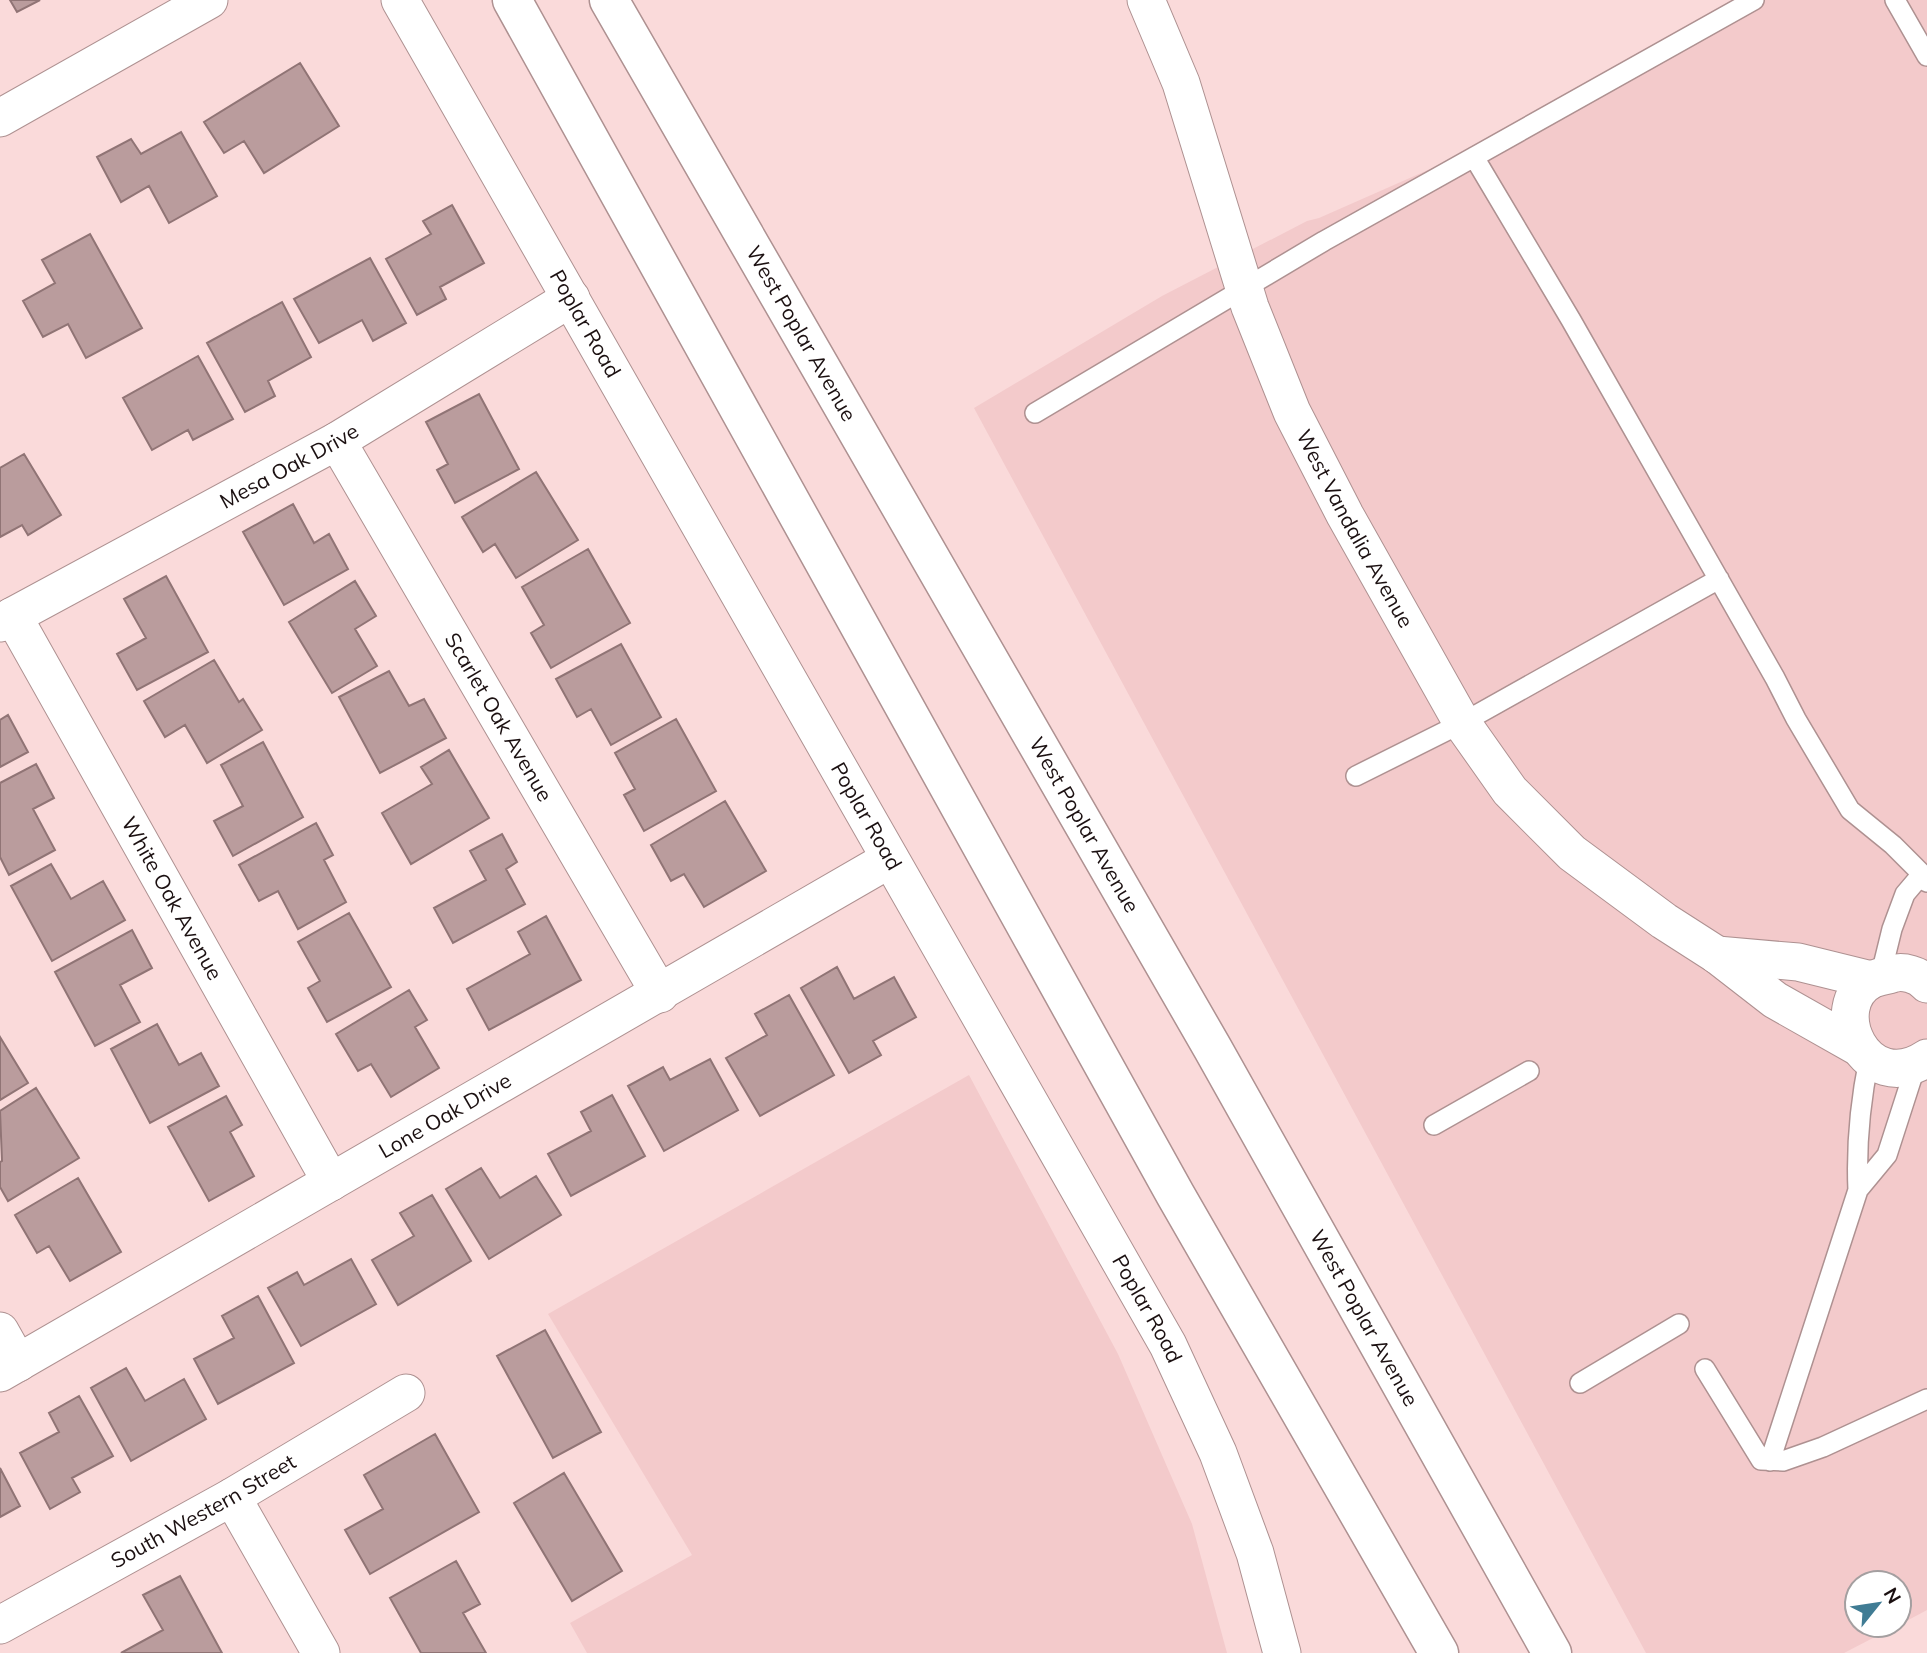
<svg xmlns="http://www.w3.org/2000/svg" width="1927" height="1653" viewBox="0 0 1927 1653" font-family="Mulish,sans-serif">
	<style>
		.built { fill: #f3cacb }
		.building { fill: #ba9c9d; stroke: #907475; stroke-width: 2 }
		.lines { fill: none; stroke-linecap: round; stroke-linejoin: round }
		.lane-casing { stroke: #ae9191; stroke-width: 22 }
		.street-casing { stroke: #ae9191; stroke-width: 39 }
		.secondary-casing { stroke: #ae9191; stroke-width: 41 }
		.lane { stroke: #fff; stroke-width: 19 }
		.street { stroke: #fff; stroke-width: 37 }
		.secondary { stroke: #fff; stroke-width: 38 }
		.labels { text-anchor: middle; stroke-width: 5; stroke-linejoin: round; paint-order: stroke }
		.street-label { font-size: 21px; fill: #1b1011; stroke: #fff }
	</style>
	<rect width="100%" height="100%" fill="#fadada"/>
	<path class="built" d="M1745 0H1927V1610L1899 1625V1583H1857V1625H1898L1844 1653H1646L974 408 1162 296 1307 221 1319 218 1566 109Z
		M969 1075 1118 1354 1192 1524 1227 1653H587L570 1623 692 1555 548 1314Z"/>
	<path class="building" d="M10 0H40L17 12Z
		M300 63 339 126 264 173 244 141 224 153 204 122Z
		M181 132 217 196 169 223 149 186 121 202 97 157 131 139 141 154Z
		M452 205 484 263 440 287 446 299 417 315 386 259 431 234 423 221Z
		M90 234 142 328 86 358 68 324 43 337 23 301 55 283 42 260Z
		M370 258 406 323 373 341 362 320 319 343 294 299Z
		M282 302 311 357 268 381 275 396 245 412 207 343Z
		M198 356 233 419 193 440 188 430 152 450 123 398Z
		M479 394 519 469 455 503 437 470 448 464 426 422Z
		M24 454 61 515 28 535 22 525 0 537V468Z
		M536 472 578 540 516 578 495 544 483 552 462 517Z
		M293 504 314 543 329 534 348 569 284 605 243 532Z
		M588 549 630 623 551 668 531 633 544 625 522 587Z
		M166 576 208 652 137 690 117 654 146 638 124 599Z
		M355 581 376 616 355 629 377 666 332 693 289 622Z
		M621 644 661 717 611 745 591 709 577 717 556 679Z
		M214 660 239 702 243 699 262 730 207 763 185 725 165 737 144 701Z
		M389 671 409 706 424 699 446 738 380 773 339 697Z
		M8 715 28 752 0 767V720Z
		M676 719 716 791 644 831 624 795 635 789 615 753Z
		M263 742 303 817 233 856 214 821 243 806 221 765Z
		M449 750 489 818 411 864 382 813 432 784 421 767Z
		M36 764 54 798 33 809 55 850 9 875 0 857V783Z
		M725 801 766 871 704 907 684 874 671 881 651 845Z
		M316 823 333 855 324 860 346 902 298 929 278 891 259 901 239 865Z
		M502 834 517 862 506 869 525 904 453 943 434 908 486 880 470 851Z
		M51 864 71 899 103 881 125 920 52 961 11 886Z
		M349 913 391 987 327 1022 308 988 320 981 298 942Z
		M546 916 581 980 489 1030 467 989 530 954 518 932Z
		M132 930 152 968 120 985 140 1022 95 1046 55 972Z
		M837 967 854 999 894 977 916 1017 873 1041 881 1055 849 1073 801 988Z
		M409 990 427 1020 415 1027 439 1068 391 1097 371 1064 358 1071 336 1034Z
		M789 995 834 1075 760 1116 726 1058 767 1035 755 1014Z
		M157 1024 179 1065 201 1053 219 1086 150 1123 111 1049Z
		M0 1037 28 1083 0 1100Z
		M710 1059 738 1110 664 1151 628 1086 663 1067 670 1080Z
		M36 1088 79 1158 8 1201 0 1187V1162L2 1161 0 1111Z
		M612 1095 645 1156 571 1196 548 1154 591 1131 581 1112Z
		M226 1096 242 1125 230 1132 254 1176 209 1201 168 1127Z
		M481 1168 500 1198 536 1176 561 1215 489 1259 446 1189Z
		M78 1178 121 1252 70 1281 49 1246 37 1253 15 1215Z
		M432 1195 471 1261 398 1305 372 1260 414 1236 400 1213Z
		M351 1259 376 1304 301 1346 268 1288 297 1272 304 1285Z
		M258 1296 294 1363 218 1404 194 1359 234 1338 222 1316Z
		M545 1330 601 1432 553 1458 497 1356Z
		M126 1368 145 1401 184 1379 206 1419 131 1461 91 1388Z
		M79 1396 113 1456 72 1478 80 1492 50 1509 20 1453 59 1432 49 1413Z
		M435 1434 479 1512 370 1574 345 1530 383 1509 364 1475Z
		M0 1468 20 1506 0 1517Z
		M564 1473 622 1571 572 1601 514 1503Z
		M456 1561 480 1604 463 1613 486 1653H421L390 1598Z
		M180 1576 222 1653H121L163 1630 143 1595Z"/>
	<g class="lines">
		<defs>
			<path id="lane" d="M1895 0 1927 56
				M1474 157 1571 320 1775 678 1796 719 1850 810 1893 845 1922 874 1927 882
				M1035 413 1324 241 1754 0
				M1356 776 1462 723 1719 579
				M1880 978 1892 929 1905 894 1922 874
				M1434 1125 1529 1071
				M1858 1190 1887 1155 1916 1065
				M1705 1369 1761 1460 1783 1461 1823 1447 1927 1399
				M1580 1383 1679 1324
				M1770 1461 1858 1190C1856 1145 1860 1103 1869 1059"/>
			<g id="street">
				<path id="s1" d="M400 0 1168 1345 1218 1453 1255 1553 1282 1653"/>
				<path id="s2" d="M1146 0 1181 83 1250 307 1292 412 1345 515 1462 723 1510 791 1572 853 1664 921 1717 955 1775 1000 1858 1047"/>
				<path d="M0 118 209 0"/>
				<path id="s3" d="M337 441 660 994"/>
				<path id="s4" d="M13 616 331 1182"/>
				<path id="s5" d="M0 623 337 441 571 298"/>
				<path d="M1717 955 1798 962 1871 980"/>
				<path d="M1927 984C1919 975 1903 970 1892 974 1886 976 1877 977 1871 980 1823 1006 1865 1099 1927 1058"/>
				<path d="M0 1331 18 1363"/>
				<path id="s6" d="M0 1373 890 859"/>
				<path d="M232 1497 321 1653"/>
				<path id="s7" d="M0 1625 232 1497 406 1393"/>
			</g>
			<g id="secondary">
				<path d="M512 0 1175 1194 1439 1653"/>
				<path id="s8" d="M609 0 1213 1049 1552 1653"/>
			</g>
		</defs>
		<use href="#lane" class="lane-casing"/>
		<use href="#street" class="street-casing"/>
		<use href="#secondary" class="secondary-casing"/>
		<use href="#lane" class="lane"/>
		<use href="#street" class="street"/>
		<use href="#secondary" class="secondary"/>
	</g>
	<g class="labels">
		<g class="street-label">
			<text dy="7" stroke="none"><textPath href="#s1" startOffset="373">Poplar Road</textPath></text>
			<text dy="7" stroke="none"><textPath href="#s8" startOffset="385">West Poplar Avenue</textPath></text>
			<text dy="7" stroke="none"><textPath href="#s5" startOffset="329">Mesa Oak Drive</textPath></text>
			<text dy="7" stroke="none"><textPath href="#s2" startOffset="570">West Vandalia Avenue</textPath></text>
			<text dy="7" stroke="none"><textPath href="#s3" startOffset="320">Scarlet Oak Avenue</textPath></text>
			<text dy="7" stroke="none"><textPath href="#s1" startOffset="940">Poplar Road</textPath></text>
			<text dy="7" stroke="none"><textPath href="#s8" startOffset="952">West Poplar Avenue</textPath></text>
			<text dy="7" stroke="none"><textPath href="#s4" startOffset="324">White Oak Avenue</textPath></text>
			<text dy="7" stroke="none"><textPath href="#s6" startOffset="514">Lone Oak Drive</textPath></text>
			<text dy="7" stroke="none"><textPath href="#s1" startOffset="1507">Poplar Road</textPath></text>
			<text dy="7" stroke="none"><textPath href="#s8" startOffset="1519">West Poplar Avenue</textPath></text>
			<text dy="7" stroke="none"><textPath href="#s7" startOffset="233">South Western Street</textPath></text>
		</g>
	</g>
	<g transform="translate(1878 1604) rotate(60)"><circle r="33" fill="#ffffff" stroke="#a49fa0" stroke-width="2"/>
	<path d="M0-5L12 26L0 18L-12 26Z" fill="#407c94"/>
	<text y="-10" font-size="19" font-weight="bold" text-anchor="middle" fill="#1b1011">N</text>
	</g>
</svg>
